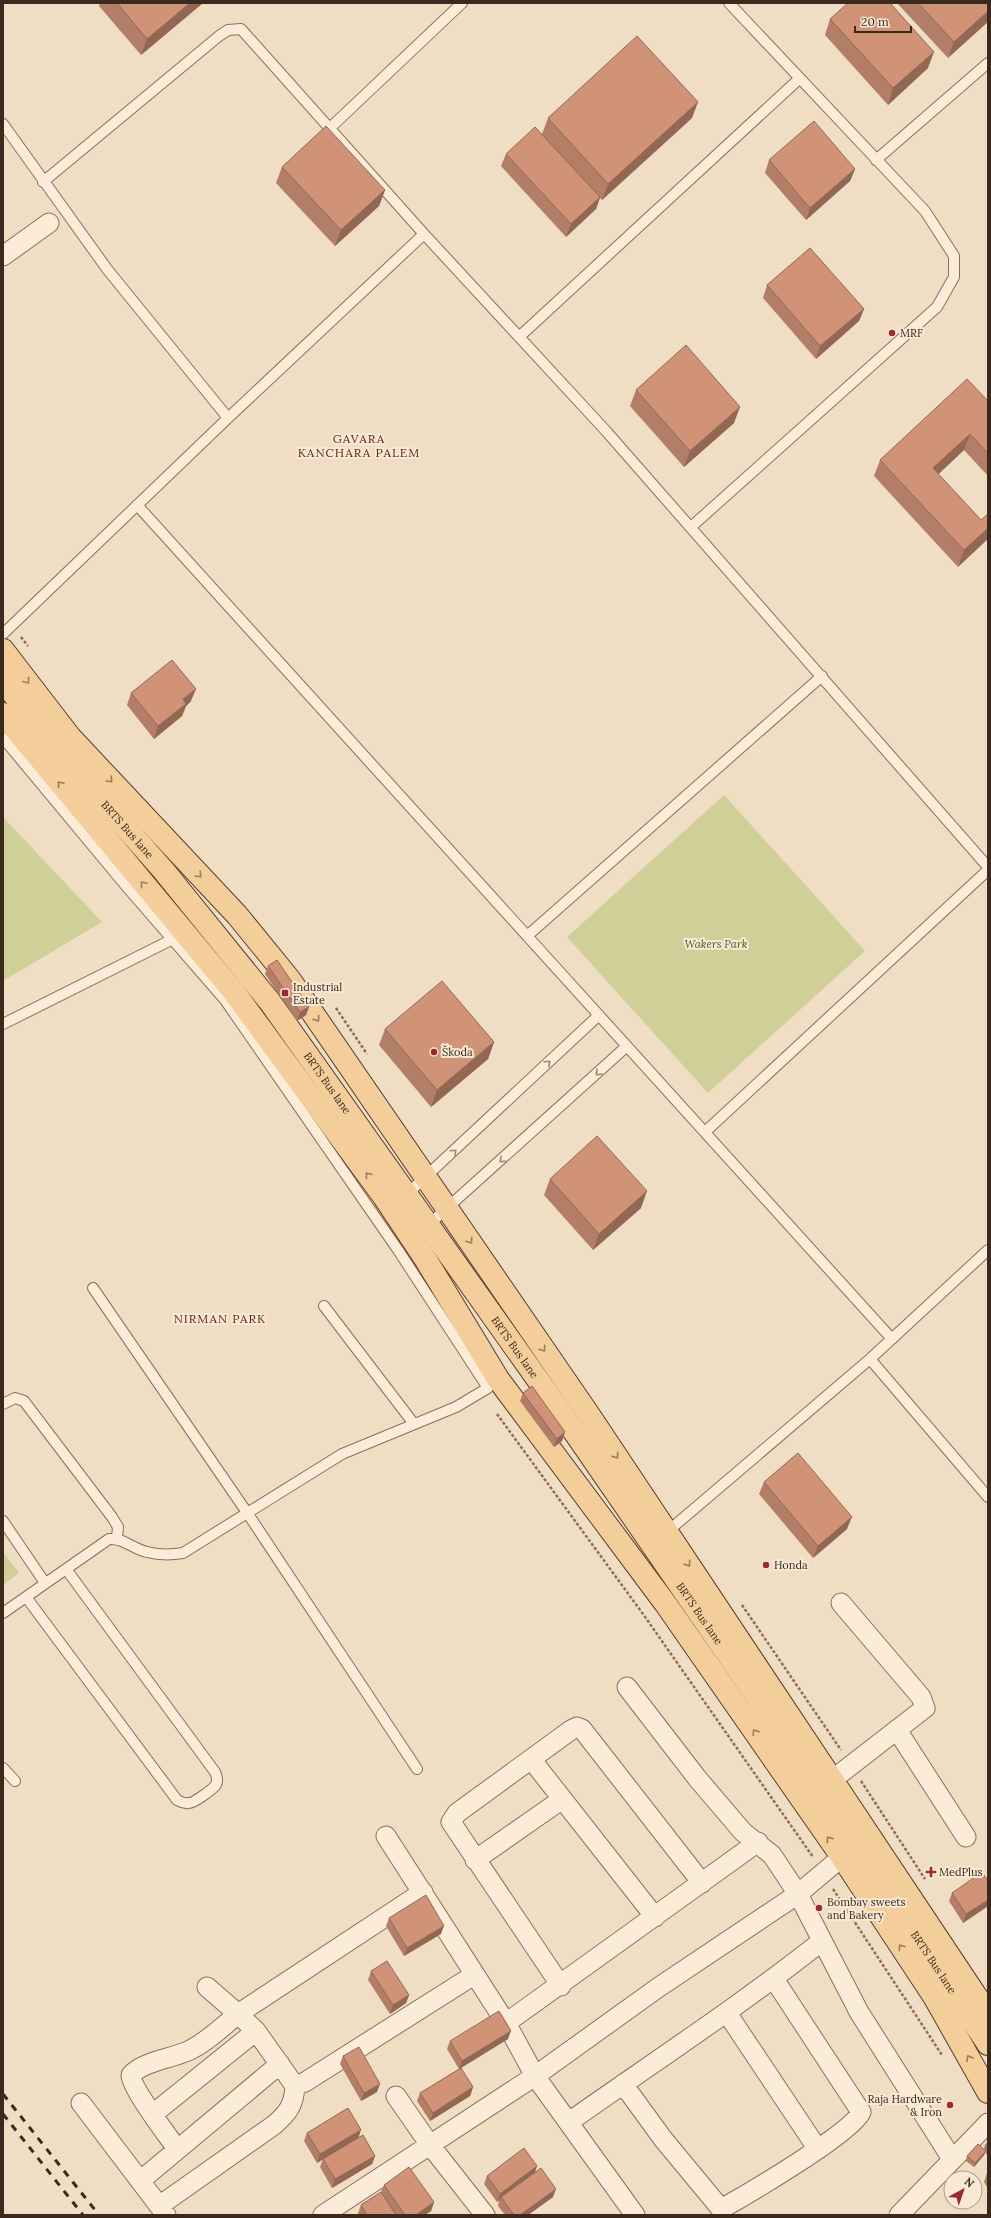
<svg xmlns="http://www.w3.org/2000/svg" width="991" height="2218" viewBox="0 0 991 2218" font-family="Lora,serif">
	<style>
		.green { fill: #cfcf97 }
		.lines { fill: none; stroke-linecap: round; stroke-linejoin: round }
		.service-casing { stroke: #8c6e59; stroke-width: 12 }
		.minor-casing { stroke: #8c6e59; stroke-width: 21 }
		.primary-casing { stroke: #593d2e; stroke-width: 24 }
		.path { stroke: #8c6e59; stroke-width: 2.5; stroke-dasharray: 3 2; stroke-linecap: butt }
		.service { stroke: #faecd8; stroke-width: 10 }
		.minor { stroke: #faecd8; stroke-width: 19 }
		.primary { stroke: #f4ce9a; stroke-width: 22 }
		.rail { stroke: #3b291e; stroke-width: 3; stroke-dasharray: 7 7; stroke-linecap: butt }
		.wall { fill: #b37e67 }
		.shaded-wall { fill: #926754 }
		.building { fill: #d09378; stroke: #926754 }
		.oneway { stroke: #987c5c }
		.oneway2 { stroke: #9a8a7b }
		.poi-dot { fill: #9d2735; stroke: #f7e9d4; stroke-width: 1.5 }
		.labels { text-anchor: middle; stroke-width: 4; stroke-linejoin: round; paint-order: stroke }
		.poi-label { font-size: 11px; fill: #3b291e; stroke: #f7e9d4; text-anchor: start }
		.street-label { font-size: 11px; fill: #3b291e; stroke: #f7e9d4 }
		.park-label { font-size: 11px; font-style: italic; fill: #515824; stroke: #f7e9d4 }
		.neighbourhood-label { font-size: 12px; letter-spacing: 1px; fill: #69231b; stroke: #f7e9d4 }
	</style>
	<rect width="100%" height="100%" fill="#f0dec4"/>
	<path class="green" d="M724 795 865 951 708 1093 567 937Z
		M3 817 102 922 3 981Z
		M3 1552 19 1573 3 1585Z"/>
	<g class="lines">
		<defs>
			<path id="service" d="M3 124 107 269 228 418
				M330 128 462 3
				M876 160 988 63
				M43 182 219 36 228 30 241 29 424 234 606 431 988 867
				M519 337 799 79
				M137 505 892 1339
				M691 527 937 307 954 277V256L925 211 729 3
				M3 634 228 418 424 234
				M3 738 126 886 225 1000 398 1250 488 1388 456 1407 342 1454 183 1553C171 1555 159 1555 147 1552 133 1549 124 1538 109 1539L3 1613
				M527 936 822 676
				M3 1024 177 937
				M705 1132 988 870
				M405 1196 599 1015
				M426 1227 627 1046
				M93 1288 248 1514 417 1769
				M324 1306 414 1424
				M870 1359 988 1497
				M3 1404 15 1398 24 1401 112 1517 118 1527 117 1538
				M3 1521 45 1583
				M667 1532 870 1359 988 1250
				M26 1597 177 1800C181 1802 184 1804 189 1803 194 1803 213 1789 216 1785 218 1780 217 1776 215 1772L66 1569
				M3 1768 15 1781"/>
			<path id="minor" d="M3 256 49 223
				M627 1687 697 1778 743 1832 772 1855 798 1894 859 2012 952 2159
				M897 1730 966 1837
				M531 1759 655 1917
				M832 1780 925 1708 921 1697 841 1603
				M386 1836 506 2023 535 2076 635 2215
				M475 1860 561 1800
				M561 1986 451 1822 457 1813 571 1730 577 1727 582 1729 702 1883
				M727 2013 817 2148
				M506 2023 758 1842
				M623 2084 663 2139 721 2209C746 2195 852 2133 861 2112L774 1979
				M295 2086 305 2082 474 1975
				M396 2096 430 2145 485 2215
				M81 2103 166 2215
				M153 2114 256 2031
				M569 2122C654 2062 741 2005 822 1941
				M177 2149C168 2136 131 2088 131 2075 144 2061 170 2059 188 2051 206 2043 222 2027 238 2014L207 1987
				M140 2181 280 2064
				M159 2206 274 2125C288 2113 294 2105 295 2086L256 2031 238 2014 423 1892
				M323 2215 535 2076 659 1987 798 1894 842 1857
				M899 2215 988 2123"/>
			<g id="primary">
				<path d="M3 650 70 737 237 915 290 980 589 1415 988 2014"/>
				<path id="s1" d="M3 681 67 761 164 871 270 1002 553 1401 755 1694 988 2044"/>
				<path d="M3 714 234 992 384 1197 426 1260 498 1379 665 1603 842 1857 935 1998 988 2092"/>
			</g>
		</defs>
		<use href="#service" class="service-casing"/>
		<use href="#minor" class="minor-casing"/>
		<use href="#primary" class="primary-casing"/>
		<path class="path" d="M21 637 28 646
			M336 1008 367 1054
			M497 1414 643 1614 813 1857
			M742 1605 841 1750
			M861 1781 925 1879
			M833 1889 942 2055"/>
		<use href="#service" class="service"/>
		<use href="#minor" class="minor"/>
		<use href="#primary" class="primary"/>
		<path class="rail" d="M3 2094 99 2215
			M3 2114 83 2215"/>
	</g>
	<path class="wall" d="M100 3H203L141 55 99 6Z
		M897 3H988L948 58Z
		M830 19 928 68 888 105 825 35Z
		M548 118H692L602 200 600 198 596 209 566 237 501 166 506 154 542 134Z
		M769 160 855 169 850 181 806 220 765 173Z
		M282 167 385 190 379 206 335 246 276 183Z
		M767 285 864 309 859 321 816 359 763 298Z
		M636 390 734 423 684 467 630 406Z
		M988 401V476L964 450 938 474 981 520 958 567 874 476 880 460Z
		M131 693 191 701 186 706 182 716 154 739 127 705Z
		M268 966 309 1007 306 1015 297 1021 265 974Z
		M385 1029 494 1042 488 1059 431 1107 379 1045Z
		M550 1179 641 1208 593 1250 544 1195Z
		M523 1393 565 1432 562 1441 554 1447 520 1401Z
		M764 1482 847 1529 813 1558 759 1494Z
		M988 1881V1906L963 1923 949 1901 952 1893Z
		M389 1918 441 1934 404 1956 386 1926Z
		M371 1971 409 1995 406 2003 390 2014 368 1980Z
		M508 2039 461 2068 473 2087 470 2096 430 2121 417 2101 420 2093 459 2069 447 2049 450 2041Z
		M343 2056 377 2092 361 2101 340 2064Z
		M307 2133 358 2138 375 2156 372 2164 332 2188 320 2167 323 2159 317 2163 304 2141Z
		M988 2143V2156L985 2152 984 2155 974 2167 966 2161 967 2156 984 2149 985 2145Z
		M537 2166 535 2172 553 2197 528 2215H505L498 2206 499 2200 497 2202 484 2184 487 2176Z
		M988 2170V2189L984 2182Z
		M384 2185 434 2202 431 2211 425 2215H359L358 2213 361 2205 381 2192Z"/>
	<path class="shaded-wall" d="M190 3H203L141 55 147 39Z
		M988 11V22L948 58 954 42Z
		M934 52 928 68 888 105 893 88Z
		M698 102 692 118 602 200 608 184Z
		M855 169 850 181 806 220 810 208Z
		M385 190 379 206 335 246 341 230Z
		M600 197 596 209 566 237 571 224Z
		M864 309 859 321 816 359 820 346Z
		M740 407 734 423 684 467 690 451Z
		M970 434 964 450 927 485 933 468Z
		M988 528V539L958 567 964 550Z
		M196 689 191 701 186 706 182 716 154 739 158 726 183 699Z
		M309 1007 306 1015 297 1021 300 1012Z
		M494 1042 488 1059 431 1107 437 1090Z
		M647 1191 641 1208 593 1250 599 1234Z
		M565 1432 562 1441 554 1447 557 1439Z
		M852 1517 847 1529 813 1558 818 1546Z
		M988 1900V1906L963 1923 966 1914Z
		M444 1926 441 1934 404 1956 407 1948Z
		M409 1995 406 2003 390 2014 393 2005Z
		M511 2031 508 2039 459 2069 462 2061Z
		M380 2084 377 2092 361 2101 364 2093Z
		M473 2087 470 2096 430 2121 433 2113Z
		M361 2130 358 2139 317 2163 320 2154Z
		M986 2151 984 2155 974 2167 975 2163Z
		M375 2156 372 2164 332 2188 335 2179Z
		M537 2166 534 2175 501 2197 499 2200 497 2202 500 2194Z
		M556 2189 553 2197 528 2215H520Z
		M434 2202 431 2211 425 2215H416Z"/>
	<path class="building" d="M117 3H190L147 39Z
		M848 3H890L934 52 893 88 830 19Z
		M918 3H988V11L954 42Z
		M637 36 698 102 608 184 548 118Z
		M814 121 855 169 810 208 769 160Z
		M326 126 385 190 341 230 282 167Z
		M535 127 600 197 571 224 506 154Z
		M810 248 864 309 820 346 767 285Z
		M686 345 740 407 690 451 636 390Z
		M967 379 988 401V453L970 434 933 468 981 520 988 514V528L964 550 880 460Z
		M172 660 196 689 183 699 186 704 158 726 131 693Z
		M277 960 309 1007 300 1012 268 966Z
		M442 981 494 1042 437 1090 385 1029Z
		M597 1136 647 1191 599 1234 550 1179Z
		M532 1386 565 1432 557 1439 523 1393Z
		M798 1453 852 1517 818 1546 764 1482Z
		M982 1872 988 1881V1900L966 1914 952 1893Z
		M426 1895 444 1926 407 1948 389 1918Z
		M387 1961 409 1995 393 2005 371 1971Z
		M499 2011 511 2031 462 2061 450 2041Z
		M359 2047 380 2084 364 2093 343 2056Z
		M461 2068 473 2087 433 2113 420 2093Z
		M348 2108 361 2130 320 2154 307 2133Z
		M363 2135 375 2156 335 2179 323 2159Z
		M988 2143V2149L985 2145Z
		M978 2144 986 2151 975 2163 967 2156Z
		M524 2148 537 2166 500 2194 487 2176Z
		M409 2167 434 2202 416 2215H405L384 2185Z
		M541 2168 556 2189 520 2215H514L501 2197Z
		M381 2192 396 2215H367L361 2205Z"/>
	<defs><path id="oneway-chevron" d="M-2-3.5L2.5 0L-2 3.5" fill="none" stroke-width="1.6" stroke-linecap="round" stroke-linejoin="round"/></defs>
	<g class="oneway">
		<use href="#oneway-chevron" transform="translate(27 681) rotate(52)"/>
		<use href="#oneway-chevron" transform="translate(110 780) rotate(47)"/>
		<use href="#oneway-chevron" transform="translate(60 784) rotate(-130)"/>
		<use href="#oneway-chevron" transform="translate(199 875) rotate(47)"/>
		<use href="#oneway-chevron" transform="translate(143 884) rotate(-130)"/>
		<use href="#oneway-chevron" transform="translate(317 1019) rotate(56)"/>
		<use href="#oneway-chevron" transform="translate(368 1175) rotate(-127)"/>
		<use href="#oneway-chevron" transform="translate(470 1241) rotate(56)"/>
		<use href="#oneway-chevron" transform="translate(543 1349) rotate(56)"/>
		<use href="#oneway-chevron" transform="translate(616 1456) rotate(56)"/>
		<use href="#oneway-chevron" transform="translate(688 1564) rotate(56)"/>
		<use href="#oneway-chevron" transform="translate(755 1732) rotate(-125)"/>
		<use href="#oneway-chevron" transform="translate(829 1839) rotate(-125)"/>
		<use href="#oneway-chevron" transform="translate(901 1947) rotate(-124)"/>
		<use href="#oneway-chevron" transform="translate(969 2058) rotate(-119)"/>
	</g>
	<g class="oneway2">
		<use href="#oneway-chevron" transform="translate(548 1063) rotate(-43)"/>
		<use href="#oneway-chevron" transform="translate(598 1073) rotate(138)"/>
		<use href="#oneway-chevron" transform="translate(454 1152) rotate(-43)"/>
		<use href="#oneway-chevron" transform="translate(502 1160) rotate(138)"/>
	</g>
	<g class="poi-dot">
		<circle cx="892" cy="333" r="4"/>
		<rect x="281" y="989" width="8" height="8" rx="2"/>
		<circle cx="434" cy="1052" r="4"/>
		<circle cx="766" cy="1565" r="4"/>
		<path d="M929 1866h4v4h4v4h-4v4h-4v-4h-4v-4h4z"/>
		<circle cx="819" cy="1908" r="4"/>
		<circle cx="950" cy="2105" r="4"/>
	</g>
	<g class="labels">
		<g class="poi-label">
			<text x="900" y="337">MRF</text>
			<text x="293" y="991">Industrial<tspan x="293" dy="13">Estate</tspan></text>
			<text x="442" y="1056">Škoda</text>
			<text x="774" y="1569">Honda</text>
			<text x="939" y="1876">MedPlus</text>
			<text x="827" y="1906">Bombay sweets<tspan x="827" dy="13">and Bakery</tspan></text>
			<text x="942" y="2103" text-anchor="end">Raja Hardware<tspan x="942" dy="13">&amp; Iron</tspan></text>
		</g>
		<g class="street-label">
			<text dy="4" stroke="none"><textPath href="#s1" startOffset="194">BRTS Bus lane</textPath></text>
			<text dy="4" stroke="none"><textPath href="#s1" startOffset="517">BRTS Bus lane</textPath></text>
			<text dy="4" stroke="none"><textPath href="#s1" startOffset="841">BRTS Bus lane</textPath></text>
			<text dy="4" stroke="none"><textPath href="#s1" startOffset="1165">BRTS Bus lane</textPath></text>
			<text dy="4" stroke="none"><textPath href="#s1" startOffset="1585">BRTS Bus lane</textPath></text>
		</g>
		<g class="park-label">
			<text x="716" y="948">Wakers Park</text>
		</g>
		<g class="neighbourhood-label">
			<text x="359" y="443">GAVARA<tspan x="359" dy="14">KANCHARA PALEM</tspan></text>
			<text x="220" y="1323">NIRMAN PARK</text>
		</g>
	</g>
	<rect width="991" height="2218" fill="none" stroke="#3b291e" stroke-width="8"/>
	<g transform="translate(963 2190) rotate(40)"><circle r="19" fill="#f7e9d4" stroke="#ac9c8b"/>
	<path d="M0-3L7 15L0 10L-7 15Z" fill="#9d2735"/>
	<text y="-6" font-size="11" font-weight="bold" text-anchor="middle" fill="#3b291e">N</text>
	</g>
	<path d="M855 26v6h56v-6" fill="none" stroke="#3b291e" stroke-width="2"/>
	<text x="861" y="26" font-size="12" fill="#3b291e" stroke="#f7e9d4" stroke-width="3" paint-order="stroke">20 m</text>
</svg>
